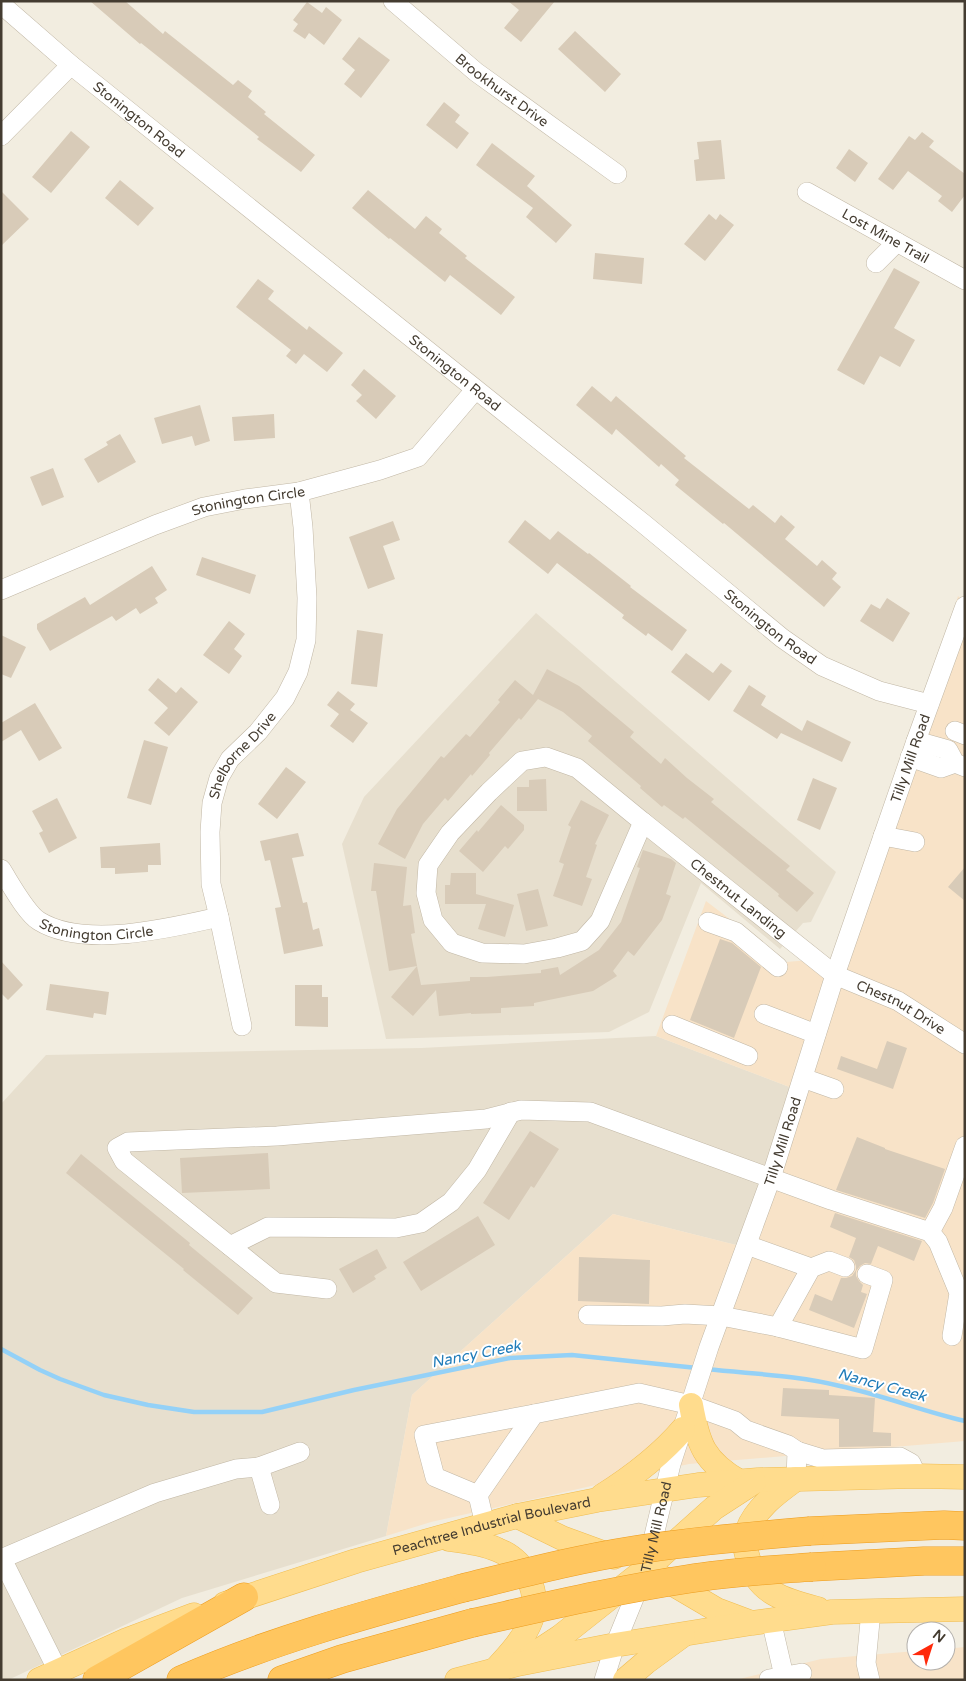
<svg xmlns="http://www.w3.org/2000/svg" width="966" height="1681" viewBox="0 0 966 1681" font-family="'Varela Round',sans-serif">
	<style>
		.residential { fill: #e7dfce }
		.commercial { fill: #f8e3c8 }
		.lines { fill: none; stroke-linecap: round; stroke-linejoin: round }
		.stream { stroke: #94d1f7; stroke-width: 4.5 }
		.building { fill: #d8cbb8 }
		.minor-casing { stroke: #c1b7a5; stroke-width: 20 }
		.major-casing { stroke: #f0bd51; stroke-width: 25 }
		.highway-casing { stroke: #ed9d1f; stroke-width: 29 }
		.minor { stroke: #fff; stroke-width: 19 }
		.major { stroke: #ffdc8d; stroke-width: 24 }
		.highway { stroke: #ffc65f; stroke-width: 28 }
		.highway-bridge-casing { stroke: #ed9d1f; stroke-width: 29; stroke-linecap: butt }
		.highway-bridge { stroke: #ffc65f; stroke-width: 28 }
		.labels { text-anchor: middle; stroke-width: 4; stroke-linejoin: round; paint-order: stroke }
		.street-label { font-size: 14px; fill: #443c31; stroke: #fff }
		.water-label { font-size: 15px; font-style: italic; fill: #207cb9; stroke: #fff }
	</style>
	<rect width="100%" height="100%" fill="#f2ede0"/>
	<path class="residential" d="M536 613 836 872 811 922 803 923 780 949 701 883 649 1012 609 1032 386 1039 342 844 364 797Z
		M656 1036 800 1091 752 1249 613 1214 412 1395 386 1536 182 1598 8 1680H1V1104L46 1055 421 1048Z"/>
	<path class="commercial" d="M958 596 965 602V1441L689 1464 431 1522 386 1536 412 1395 613 1214 752 1249 800 1091 656 1036 706 901 786 962 810 960 839 976Z
		M965 1647V1680H735L821 1659 916 1651V1661H946V1649Z"/>
	<g class="lines">
		<path class="stream" d="M1 1349 40 1370 60 1379 104 1395 148 1405 194 1412H262L354 1390 510 1358 572 1355 697 1368
			M707 1369C751 1374 797 1375 840 1386 882 1395 922 1411 965 1421"/>
	</g>
	<path class="building" d="M90 1H125L163 34 165 31 233 85 238 80 252 91 248 97 266 112 264 114 315 155 301 172 257 139 259 137 141 43 140 44Z
		M508 1H555L521 42 504 28 519 10Z
		M307 2 322 13 326 7 342 20 324 45 309 33 305 39 293 31 298 24 293 20Z
		M575 31 621 74 605 92 558 49Z
		M359 37 390 60 361 98 344 84 355 70 342 59Z
		M444 102 460 115 455 122 469 133 457 149 426 125Z
		M71 131 90 147 51 193 32 177Z
		M922 132 934 141 929 147 965 174V195L952 212 938 201 942 196 908 171 893 190 878 179 909 136 915 140Z
		M721 140 725 179 696 181 694 160 699 159 697 142Z
		M492 143 535 176 527 186 572 225 556 243 526 217 533 208 476 165Z
		M849 149 868 163 855 182 836 168Z
		M120 180 154 208 138 226 105 198Z
		M368 190 415 229 426 216 442 229 439 233 467 256 465 258 515 297 501 315 450 275 445 282 390 238 389 239 352 208Z
		M1 191 29 219 1 246Z
		M709 214 716 220 720 214 734 225 705 261 684 244Z
		M595 253 644 258 642 284 593 279Z
		M894 268 920 282 894 328 915 340 900 367 880 356 864 385 837 370Z
		M258 279 274 291 268 299 307 330 309 326 343 353 327 372 304 354 296 364 286 356 291 350 236 307Z
		M364 369 396 396 376 419 356 401 362 395 351 385Z
		M592 386 611 402 616 396 686 456 684 458 749 509 753 505 775 523 781 515 795 527 785 539 817 566 822 560 837 573 832 579 841 587 824 607 724 523 723 524 675 485 679 480 661 464 659 467 616 429 612 435 576 405Z
		M200 405 210 441 195 446 192 436 162 444 154 418Z
		M274 414 275 438 234 441 232 417Z
		M120 434 136 462 98 483 84 459 108 445 106 442Z
		M53 468 64 497 42 506 30 477Z
		M525 520 550 540 558 531 588 554 589 553 631 586 630 587 687 630 672 651 648 633 646 636 622 618 624 615 557 563 548 574 508 542Z
		M393 521 400 540 383 546 395 579 368 589 349 537Z
		M202 557 256 575 250 594 196 575Z
		M152 566 167 590 155 598 158 603 140 614 136 608 116 621 112 616 50 651 37 629V624L85 597 90 605Z
		M887 598 910 613 893 642 860 621 871 604 880 609Z
		M229 621 245 634 234 649 242 656 229 674 203 655Z
		M357 630 383 634 377 687 351 684Z
		M1 635 26 647 11 678 1 674Z
		M686 653 713 673 721 663 732 671 709 701 671 672Z
		M547 669 579 686 634 732 630 737 661 764 665 758 687 778 714 799 711 802 790 866 786 870 814 893 797 912 778 896 779 894 685 817 683 819 664 805 662 807 640 788 641 786 588 741 592 736 563 712 538 699 521 720 519 718 489 753 490 755 472 776 471 774 448 801 445 798 423 824 405 859 378 844 397 809 441 756 444 758 466 734 470 737 500 702 498 700 515 680 533 695Z
		M158 678 176 693 181 687 198 702 169 736 154 723 168 708 148 690Z
		M749 685 766 696 761 705 802 731 807 720 851 742 842 762 781 733 777 739 733 711Z
		M338 691 355 704 350 710 368 723 353 743 330 726 339 714 327 705Z
		M35 703 62 748 39 761 21 730 1 742V723Z
		M144 740 168 747 151 805 127 798Z
		M286 767 306 782 277 819 258 804Z
		M813 778 837 788 820 830 797 820Z
		M546 779 547 811H517V787H529V780Z
		M57 798 77 838 49 853 39 833 43 831 32 811Z
		M581 800 609 815 595 844 597 845 586 877 592 879 582 906 553 896 564 864 559 862 571 827 568 825Z
		M501 805 524 825V830L508 849 505 846 483 872 459 851 477 830 478 832Z
		M298 833 304 856 292 858 303 903 307 902 313 930 319 928 323 946 284 954 275 908 281 907 270 860 265 861 260 841Z
		M160 843 161 865H148V872L115 874V868H101L100 847Z
		M643 850 671 859 676 863 666 894 671 896 662 920 634 956 628 951 613 971 617 976 593 991 534 1003V1006L501 1008V1013L471 1014V1013L439 1016 436 990 413 1016 391 997 417 966 421 985 470 981V977H487L541 973V970L558 967 560 975 599 950 621 922 640 868 637 867Z
		M374 863 407 867 403 906 411 905 415 933 411 934 417 966 389 971 376 891H371Z
		M965 867V901L948 887Z
		M451 873H476V894L514 905 505 937 478 929 486 904H445V885H450Z
		M538 889 548 926 526 931 517 894Z
		M720 939 732 943 761 967 734 1038 690 1020Z
		M1 961 23 985 8 1000 1 993Z
		M50 984 109 992 106 1015 94 1013 93 1018 46 1010Z
		M295 985H322V997H328V1027L295 1026Z
		M887 1041 907 1048 893 1089 837 1069 841 1056 877 1069Z
		M530 1131 559 1149 534 1188 531 1186 509 1220 483 1203Z
		M857 1137 885 1148V1149L945 1169 933 1203 925 1218 836 1190Z
		M268 1153 270 1189 182 1193 180 1158Z
		M81 1154 190 1243 189 1245 253 1298 238 1315 183 1270 184 1269 66 1173Z
		M835 1213 922 1241 914 1261 878 1246 871 1264 865 1263 860 1266 856 1271V1276L859 1281 863 1285 861 1292 867 1294 854 1328 809 1310 815 1294 832 1301 841 1278H846L852 1276 856 1270V1266L854 1260 849 1257 856 1238 830 1227Z
		M478 1216 495 1245 421 1291 403 1262Z
		M377 1249 387 1268 374 1276 376 1279 353 1293 339 1269Z
		M579 1257 650 1260 649 1304 578 1301Z
		M783 1388 829 1390V1395L875 1398 873 1432 891 1433V1446L839 1447V1419L781 1416Z"/>
	<g class="lines">
		<defs>
			<g id="minor">
				<path id="s1" d="M393 1 476 72 617 174"/>
				<path id="s2" d="M1 4 71 65 644 524 782 638 822 666 879 691 929 704"/>
				<path d="M1 136 71 65"/>
				<path id="s3" d="M807 192 965 280"/>
				<path d="M876 263 897 242"/>
				<path id="s4" d="M1 590 155 525 204 507 245 499 299 492 380 470 418 457 475 390"/>
				<path d="M955 731 965 735"/>
				<path d="M916 741 948 750 955 763 965 767"/>
				<path d="M546 757 577 768 643 822 600 921 582 941 557 948 524 954 482 953 452 943 433 920 426 893 428 865 450 833 489 792 522 761Z"/>
				<path d="M910 757 941 768 955 763"/>
				<path id="s5" d="M643 822 835 975 898 1001 965 1044"/>
				<path d="M883 836 915 842"/>
				<path id="s6" d="M1 869C10 883 26 913 39 921 84 949 171 928 219 917"/>
				<path d="M708 922 736 932 778 967"/>
				<path d="M764 1014 816 1034"/>
				<path d="M672 1025 748 1056"/>
				<path id="s7" d="M242 1026 219 917 211 884 210 832 212 803 219 778 230 759 258 732 285 698 298 672 306 640 307 598 303 527 299 492"/>
				<path d="M803 1078 834 1089"/>
				<path d="M930 1232 943 1208 965 1146"/>
				<path d="M747 1245 811 1268"/>
				<path d="M230 1246 268 1227 396 1228 421 1223 451 1202 477 1170 511 1112"/>
				<path d="M327 1289 276 1283 124 1161 117 1148 128 1142 277 1136 486 1119 521 1110 590 1112 831 1200 930 1232 938 1242 959 1293 952 1336"/>
				<path d="M588 1315 662 1316 685 1314 721 1316 778 1327 863 1349 883 1280 867 1274"/>
				<path d="M778 1327 811 1268 829 1261 845 1267"/>
				<path d="M797 1451 823 1459 900 1457 911 1463 917 1476"/>
				<path d="M259 1467 270 1505"/>
				<path d="M478 1495 435 1477 424 1435 534 1414"/>
				<path d="M485 1525 478 1495 534 1414 639 1393 691 1405 735 1421 746 1430 788 1445 797 1451 796 1479"/>
				<path d="M1 1557 58 1671"/>
				<path d="M1 1559 155 1493 236 1469 259 1467 300 1452"/>
				<path d="M771 1620 784 1676"/>
				<path d="M769 1679 802 1673"/>
				<path id="s8" d="M604 1680 615 1645 646 1569 671 1464 709 1347 771 1178 835 975 916 741 965 606"/>
				<path d="M870 1680 866 1663 871 1611"/>
			</g>
			<g id="major">
				<path d="M691 1405C698 1444 704 1462 740 1482"/>
				<path d="M796 1479C778 1492 754 1509 747 1532 744 1540 745 1550 748 1558 757 1594 787 1601 818 1609"/>
				<path d="M602 1496C632 1477 660 1456 683 1429"/>
				<path d="M517 1516 562 1538 614 1557"/>
				<path d="M449 1539C465 1541 483 1543 498 1550 525 1561 541 1591 531 1620 524 1639 509 1655 495 1670"/>
				<path d="M661 1577 717 1610 749 1622"/>
				<path id="s9" d="M225 1604 356 1561 517 1516 597 1500 698 1485 758 1480 917 1476 965 1477"/>
				<path d="M531 1656 560 1637 646 1569 714 1508 754 1482"/>
				<path d="M39 1680 127 1640 194 1615"/>
				<path d="M457 1680 518 1664 615 1645 752 1623 832 1612 965 1609"/>
				<path d="M625 1680 646 1662 683 1635"/>
			</g>
			<path id="highway" d="M810 1531 944 1525 965 1526
				M812 1567 924 1561H965
				M97 1680 244 1597
				M181 1680C272 1640 368 1614 463 1588
				M282 1680 342 1659 472 1623"/>
		</defs>
		<use href="#minor" class="minor-casing"/>
		<use href="#major" class="major-casing"/>
		<use href="#highway" class="highway-casing"/>
		<use href="#minor" class="minor"/>
		<use href="#major" class="major"/>
		<use href="#highway" class="highway"/>
		<defs>
			<path id="highway-bridge" d="M463 1588C520 1574 577 1559 635 1550 693 1541 751 1536 810 1531
				M472 1623C544 1607 615 1590 688 1579 729 1572 770 1570 812 1567"/>
		</defs>
		<use href="#highway-bridge" class="highway-bridge-casing"/>
		<use href="#highway-bridge" class="highway-bridge"/>
	</g>
	<g class="labels">
		<g class="street-label">
			<text dy="5" stroke="none"><textPath href="#s1" startOffset="141">Brookhurst Drive</textPath></text>
			<text dy="5" stroke="none"><textPath href="#s2" startOffset="180">Stonington Road</textPath></text>
			<text dy="5" stroke="none"><textPath href="#s3" startOffset="90">Lost Mine Trail</textPath></text>
			<text dy="5" stroke="none"><textPath href="#s2" startOffset="585">Stonington Road</textPath></text>
			<text dy="5" stroke="none"><textPath href="#s4" startOffset="264">Stonington Circle</textPath></text>
			<text dy="5" stroke="none"><textPath href="#s2" startOffset="990">Stonington Road</textPath></text>
			<text dy="5" stroke="none"><textPath href="#s7" startOffset="284">Shelborne Drive</textPath></text>
			<text dy="5" stroke="none"><textPath href="#s8" startOffset="972">Tilly Mill Road</textPath></text>
			<text dy="5" stroke="none"><textPath href="#s5" startOffset="122">Chestnut Landing</textPath></text>
			<text dy="5" stroke="none"><textPath href="#s6" startOffset="124">Stonington Circle</textPath></text>
			<text dy="5" stroke="none"><textPath href="#s5" startOffset="319">Chestnut Drive</textPath></text>
			<text dy="5" stroke="none"><textPath href="#s8" startOffset="568">Tilly Mill Road</textPath></text>
			<text dy="5" stroke="none"><textPath href="#s9" startOffset="278">Peachtree Industrial Boulevard</textPath></text>
			<text dy="5" stroke="none"><textPath href="#s8" startOffset="162">Tilly Mill Road</textPath></text>
		</g>
		<g class="water-label">
			<text transform="translate(476 1354) rotate(-11)" y="5">Nancy Creek</text>
			<text transform="translate(882 1385) rotate(15)" y="5">Nancy Creek</text>
		</g>
	</g>
	<rect width="966" height="1681" fill="none" stroke="#443c31" stroke-width="5"/>
	<g transform="translate(931 1646) rotate(39)"><circle r="24" fill="#ffffff" stroke="#b4b1ad"/>
	<path d="M0-4L9 19L0 12L-9 19Z" fill="#ff2a0b"/>
	<text y="-8" font-size="14" font-weight="bold" text-anchor="middle" fill="#443c31">N</text>
	</g>
</svg>
